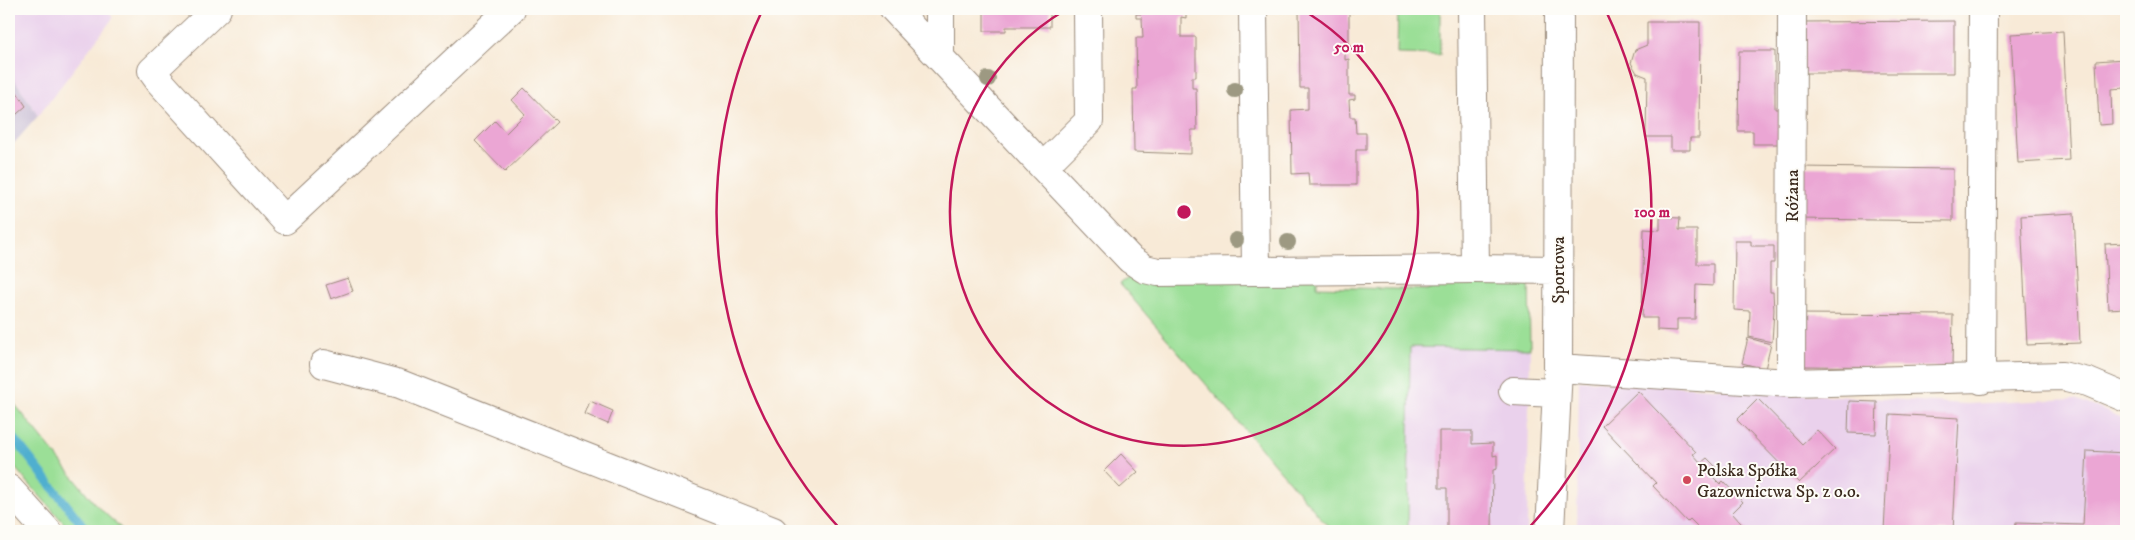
<svg xmlns="http://www.w3.org/2000/svg" width="2135" height="540" viewBox="0 0 2135 540" font-family="'IM FELL DW Pica',serif">
	<style>
		.built { fill: #ead1ec }
		.industrial { fill: #cabfd6 }
		.green { fill: #9bdf97; stroke: #6b845a }
		.lines { fill: none; stroke-linecap: round; stroke-linejoin: round }
		.stream { stroke: #50afcf; stroke-width: 9 }
		.building { fill: #eba6d4 }
		.minor-casing { stroke: #9a8a7a; stroke-width: 30 }
		.major-casing { stroke: #9a8a7a; stroke-width: 30 }
		.minor { stroke: #fff; stroke-width: 28 }
		.major { stroke: #fff; stroke-width: 28 }
		.tree { fill: #9d9982 }
		.ring { fill: none; stroke: #c2185b; stroke-width: 2.5 }
		.poi-dot { fill: #d1495b; stroke: #fdfcf7; stroke-width: 2 }
		.labels { text-anchor: middle; stroke-width: 4; stroke-linejoin: round; paint-order: stroke }
		.street-label { font-size: 18px; fill: #3b2a1e; stroke: #fdfcf7 }
		.poi-label { font-size: 18px; fill: #3b2a1e; stroke: #fdfcf7; text-anchor: start }
		.centre { fill: #c2185b; stroke: #fdfcf7; stroke-width: 2.5 }
		.ring-label { font-size: 15px; text-anchor: middle; font-weight: bold; fill: #c2185b; stroke: #fdfcf7; stroke-width: 4; stroke-linejoin: round; paint-order: stroke }
	</style>
	<rect width="100%" height="100%" fill="#fdfcf7"/>
	<filter id="ink" filterUnits="userSpaceOnUse"><feTurbulence type="fractalNoise" baseFrequency=".02" numOctaves="2"/><feDisplacementMap in="SourceGraphic" scale="10" xChannelSelector="R" yChannelSelector="G"/><feConvolveMatrix kernelMatrix="1 2 1 2 8 2 1 2 1" color-interpolation-filters="sRGB"/></filter>
	<filter id="wash" filterUnits="userSpaceOnUse"><feTurbulence type="fractalNoise" baseFrequency=".0096" numOctaves="4" result="noise"/><feDisplacementMap in="SourceGraphic" scale="20" xChannelSelector="R" yChannelSelector="G"/><feGaussianBlur stdDeviation="1.12" result="paint"/><feColorMatrix in="noise" values="0 0 0 0 0 0 0 0 0 0 0 0 0 0 0 0 0 1.4 0 .05"/><feComposite in="paint" operator="in"/></filter>
	<g filter="url(#wash)">
		<rect width="100%" height="100%" fill="#f8ead7"/>
		<path class="built" d="M9 9H107L113 18 38 116 9 71Z
			M1410 347 1530 349 1527 531H1408Z
			M1579 380 1966 404 2075 399 2123 418 2126 410V531H1577Z"/>
		<path class="industrial" d="M9 71 38 116 9 149Z"/>
		<path class="green" d="M1398 9H1440V55L1397 54Z
			M1135 273 1317 276V287L1431 290 1432 280H1529L1530 349 1410 347 1408 531H1332L1120 284Z
			M9 397 95 504 124 531H71L9 461Z"/>
		<g class="lines">
			<path class="stream" d="M9 432 87 531"/>
		</g>
		<g id="blocks">
			<path class="building" d="M984 9H1050V27H1006V31H984Z
				M1142 9H1186V18L1181 17V37H1196V77H1192V88H1196L1197 130H1191V154L1134 152 1133 89H1137L1136 38H1143L1142 18H1136V14H1142Z
				M1299 9H1353V13L1349 12V48H1345V60L1349 59V95H1355V99L1349 100 1350 117H1355L1356 133H1366V150H1356V185H1309L1308 173 1292 174 1291 110 1308 109V88H1300Z
				M1954 21V73H1801L1800 22Z
				M1647 22H1700L1699 138H1690V150H1671V137H1646L1647 77 1637 73 1631 63 1635 50 1647 45Z
				M2063 31 2069 160 2018 163 2011 34Z
				M1739 51H1775V109H1780V144H1753V131H1738Z
				M2124 59 2125 88 2111 89 2112 124 2099 125 2096 61Z
				M14 88 26 106 9 121V94Z
				M524 88 557 122 505 172 475 141 495 121 506 133 525 114 512 100Z
				M1799 167 1953 169V221L1798 219Z
				M2074 213 2080 343 2027 345 2021 216Z
				M1660 217 1680 218 1679 230H1697V264H1713V286L1696 285 1695 319H1677V331L1657 330V318H1642L1644 229 1660 230Z
				M1735 241H1751V246H1774V263H1770V292H1773L1774 310 1772 342 1749 337 1750 311 1734 310Z
				M2126 243V308L2108 309 2105 244Z
				M348 278 353 291 331 299 326 285Z
				M1799 314 1953 315 1952 367 1799 366Z
				M1748 338 1771 344 1765 369 1742 363Z
				M1638 391 1696 452 1693 454 1701 463 1707 458 1718 469 1712 476 1720 484 1723 481 1743 502 1732 513 1748 531H1702L1690 519 1687 522 1653 486 1656 483 1602 426Z
				M1758 399 1802 444 1817 430 1835 449 1799 483 1737 420Z
				M590 401 613 411 608 424 585 414Z
				M1849 401 1877 402 1876 434 1848 433Z
				M1890 414 1959 418 1953 531H1884Z
				M1439 431H1472V444L1493 443V456L1497 455V469L1493 470 1492 531H1447V488H1439Z
				M2087 451 2126 453V531H2015L2016 523 2083 525Z
				M1121 454 1138 472 1120 488 1104 471Z"/>
		</g>
	</g>
	<g filter="url(#ink)">
		<use href="#blocks" fill-opacity="0" stroke="#9a8a7a" stroke-width="1"/>
		<g class="lines">
			<defs>
				<path id="minor" d="M217 9 152 71 160 82 285 220 511 9
					M894 9 1130 259 1145 269 1158 272 1475 269 1558 270
					M940 9V57
					M1253 9 1256 271
					M1472 9 1475 269
					M1043 167 1089 121 1088 9
					M324 364 400 384 773 531
					M1558 368 1791 383 2062 376 2088 382 2126 398
					M1981 380 1983 9
					M1791 383 1792 9
					M1513 391 1556 393
					M1550 531 1558 368 1559 9"/>
				<path id="major" d="M9 489 47 531"/>
			</defs>
			<use href="#minor" class="minor-casing"/>
			<use href="#major" class="major-casing"/>
			<use href="#minor" class="minor"/>
			<use href="#major" class="major"/>
		</g>
		<g class="tree">
			<circle cx="988" cy="79" r="8"/>
			<circle cx="1235" cy="90" r="8"/>
			<circle cx="1236" cy="240" r="8"/>
			<circle cx="1288" cy="242" r="8"/>
		</g>
	</g>
	<g class="ring">
		<path d="M1301 9A234 234 0 1 1 1067 9"/>
		<path d="M842 531A468 468 0 0 1 762 11M1606 11A468 468 0 0 1 1526 531"/>
	</g>
	<circle class="poi-dot" cx="1687" cy="480" r="5"/>
	<g class="labels">
		<g class="street-label">
			<text transform="translate(1792 196) rotate(-90)" y="6">Różana</text>
			<text transform="translate(1558 270) rotate(-90)" y="6">Sportowa</text>
		</g>
		<g class="poi-label">
			<text x="1697" y="476">Polska Spółka<tspan x="1697" dy="21">Gazownictwa Sp. z o.o.</tspan></text>
		</g>
	</g>
	<circle cx="1184" cy="212" r="8" class="centre"/>
	<g class="ring-label">
		<text x="1349" y="52">50 m</text>
		<text x="1652" y="217">100 m</text>
	</g>
	<rect width="2135" height="540" fill="none" stroke="#fdfcf7" stroke-width="30"/>
</svg>
